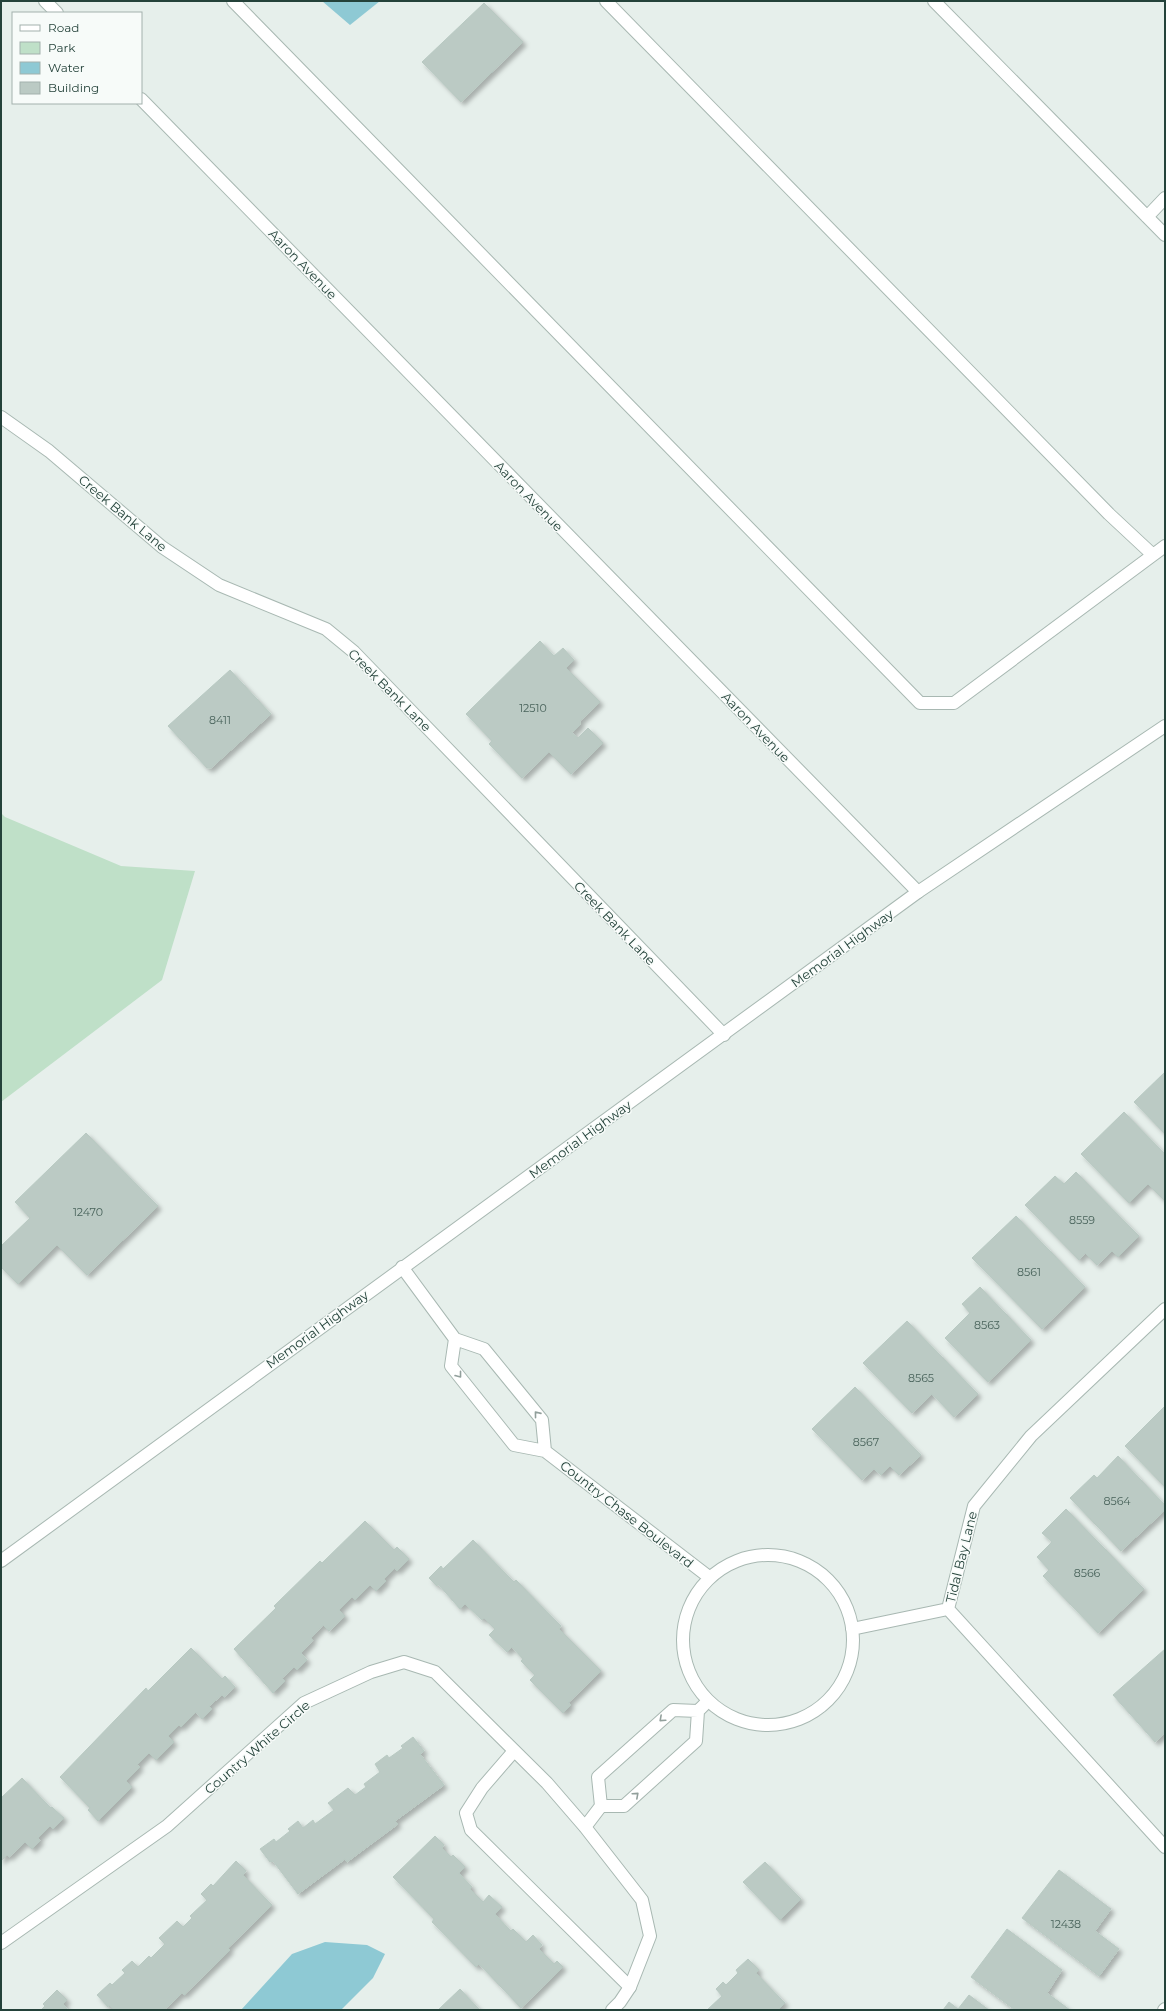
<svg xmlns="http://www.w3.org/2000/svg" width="1166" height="2011" viewBox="0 0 1166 2011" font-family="Montserrat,sans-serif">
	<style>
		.green { fill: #bfe0c8 }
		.water { fill: #8ec9d4 }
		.building { fill: #bbcac4; stroke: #b8c9c2; filter: url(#shadow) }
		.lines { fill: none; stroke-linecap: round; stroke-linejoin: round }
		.service-casing { stroke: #a8b8b2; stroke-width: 14 }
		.minor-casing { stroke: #a8b8b2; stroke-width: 14 }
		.tertiary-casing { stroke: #a8b8b2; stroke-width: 14 }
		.service { stroke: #fff; stroke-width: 12 }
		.minor { stroke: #fff; stroke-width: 12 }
		.tertiary { stroke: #fff; stroke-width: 12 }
		.oneway { stroke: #92a09c }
		.labels { text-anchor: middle; stroke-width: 3; stroke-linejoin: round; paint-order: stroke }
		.number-label { font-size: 11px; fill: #4a645c }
		.street-label { font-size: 13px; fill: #24423a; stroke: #f7fbf9 }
	</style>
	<defs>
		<filter id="shadow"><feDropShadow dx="3.5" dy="3.5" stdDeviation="2" flood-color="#0004"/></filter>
	</defs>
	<rect width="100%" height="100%" fill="#e6efeb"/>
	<path class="green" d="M1 813 5 817 121 866 195 871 162 980 1 1102Z"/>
	<path class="water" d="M322 1H380L350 25Z
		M325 1942 367 1945 385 1954 373 1978 341 2010H241L292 1954Z"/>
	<path class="building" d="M484 3 523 42 461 102 422 62Z
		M540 641 554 656 563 648 574 660 566 668 600 702 580 721V725L574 731H570L578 738 588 728 603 743 571 774 549 752 522 778 489 744 492 741 466 714Z
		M230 670 271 714 211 768H207L168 726Z
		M1165 1072V1134L1134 1102Z
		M1124 1112 1165 1154V1201L1148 1184 1129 1203 1081 1154Z
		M86 1133 158 1206 87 1275 57 1245 18 1284 1 1267V1246L30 1218 15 1202Z
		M1076 1172 1139 1236 1118 1257 1112 1251 1097 1265 1085 1253 1079 1260 1025 1205 1055 1176 1064 1184Z
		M1016 1216 1085 1287 1042 1329 972 1258Z
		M980 1287 1031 1340 988 1382 945 1338 970 1313 962 1304Z
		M907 1321 978 1394 954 1417 932 1394 912 1413 863 1363Z
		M855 1387 921 1455 899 1475 890 1466 881 1475 874 1469 862 1480 812 1429Z
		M1165 1406V1487L1125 1446Z
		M1118 1456 1165 1505V1510L1121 1551 1070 1498 1094 1475 1097 1478Z
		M1066 1509 1144 1589 1098 1633 1043 1576 1049 1570 1037 1557 1052 1542 1042 1533Z
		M365 1521 394 1550 397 1547 409 1559 397 1571 395 1568 384 1579 386 1581 376 1591 370 1585 355 1600 352 1597 339 1610 345 1616 329 1631 323 1625 311 1638 313 1640 301 1653 307 1660 297 1670 294 1667 282 1678 285 1681 273 1693 234 1649 276 1608 274 1606 320 1561 322 1563Z
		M473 1540 514 1582 516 1580 561 1626 559 1629 601 1671 568 1703 571 1705 563 1713 530 1680 535 1675 521 1661 523 1659 512 1647 507 1652 489 1635 495 1629 484 1618 482 1620 465 1604 460 1609 438 1584 437 1586 429 1578 441 1566 443 1569Z
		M191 1648 222 1679 225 1676 235 1687 224 1697 222 1695 209 1706 212 1709 202 1719 196 1712 181 1727 179 1725 168 1736 174 1742 156 1760 149 1753 137 1765 140 1767 126 1781 132 1787 98 1821 88 1810 90 1808 60 1777 146 1688 148 1691Z
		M1165 1649V1733L1155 1742 1113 1695Z
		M413 1737 424 1751 420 1754 444 1785 395 1821 398 1824 347 1862 345 1859 298 1894 273 1861 270 1862 260 1849 274 1839 276 1842 290 1831 288 1829 298 1821 303 1828 313 1820 315 1824 334 1810 328 1803 348 1788 355 1795 366 1787 364 1784 380 1772 375 1764 387 1755 389 1758 403 1748 401 1746Z
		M22 1778 51 1808 52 1807 64 1818 53 1829 50 1826 38 1838 40 1841 32 1849 25 1842 9 1857 7 1855 1 1861V1798Z
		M435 1836 444 1845 442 1848 451 1857 453 1855 465 1867 459 1873 472 1887 470 1889 483 1902 489 1895 502 1907 495 1914 511 1931 513 1929 526 1942 533 1935 542 1945 539 1949 554 1964 557 1961 563 1967 521 2008 479 1964 476 1967 432 1922 434 1919 393 1877Z
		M236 1861 246 1871 243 1875 272 1905 228 1948 230 1950 184 1995 182 1993 164 2010H114L109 2005 108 2007 97 1995 110 1983 112 1985 125 1973 122 1970 132 1961 138 1967 149 1956 151 1958 165 1944 159 1938 177 1921 183 1927 192 1918 190 1916 207 1900 201 1894 211 1884 213 1886Z
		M765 1862 801 1899 780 1920 743 1882Z
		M1059 1870 1111 1909 1095 1931 1119 1949 1099 1976 1022 1918Z
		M1007 1929 1062 1970 1047 1993 1070 2010H1015L971 1977Z
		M748 1959 759 1970 756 1973 785 2003 778 2010H707L722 1996 716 1989 723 1982 726 1985 738 1973 736 1970Z
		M460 1989 480 2010H438Z
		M57 1990 67 2000 63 2004 68 2010H41L45 2006 43 2004Z
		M969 1995 989 2010H943L949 2002 958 2009Z"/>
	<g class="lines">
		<defs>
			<path id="service" d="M233 1 920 703H954L1153 555
				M606 1 1109 514 1153 555 1165 546
				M934 1 1165 235
				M1147 217 1165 198
				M1 417 49 451 162 547 219 585 326 629 354 652 724 1035
				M514 1751 482 1788 466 1813 471 1830 630 1987"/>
			<path id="minor" d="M45 1 57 13
				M141 99 918 892
				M402 1267 455 1339 484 1349 542 1420 545 1451
				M1165 1309 1031 1436 974 1506 948 1609 1165 1847
				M455 1339 451 1366 514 1445 545 1451 709 1577
				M683 1640a85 85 0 1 1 170 0a85 85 0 1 1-170 0Z
				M852 1629 948 1609
				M601 1806H624L696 1741 698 1711 704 1705
				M585 1827 601 1806 598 1777 673 1710 698 1711
				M1 1943 167 1826 304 1703 371 1672 404 1662 435 1672 547 1783 585 1827 642 1900 650 1936 630 1987 620 2002 612 2010
				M1164 2010 1165 2009"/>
			<path id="tertiary" d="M1 1561 918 892 1165 726"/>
		</defs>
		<use href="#service" class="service-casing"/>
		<use href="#minor" class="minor-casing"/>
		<use href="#tertiary" class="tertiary-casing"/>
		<use href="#service" class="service"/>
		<use href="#minor" class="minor"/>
		<use href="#tertiary" class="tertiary"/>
	</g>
	<defs><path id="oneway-chevron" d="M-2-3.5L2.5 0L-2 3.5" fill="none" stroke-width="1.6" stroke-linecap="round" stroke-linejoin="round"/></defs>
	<g class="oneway">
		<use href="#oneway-chevron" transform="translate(459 1375) rotate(52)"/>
		<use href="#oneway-chevron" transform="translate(537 1414) rotate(-129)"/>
		<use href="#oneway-chevron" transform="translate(662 1719) rotate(138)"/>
		<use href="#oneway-chevron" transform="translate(636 1795) rotate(-42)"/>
	</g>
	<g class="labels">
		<g class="number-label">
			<text x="533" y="712">12510</text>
			<text x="220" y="724">8411</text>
			<text x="88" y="1216">12470</text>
			<text x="1082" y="1224">8559</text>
			<text x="1029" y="1276">8561</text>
			<text x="987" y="1329">8563</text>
			<text x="921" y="1382">8565</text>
			<text x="866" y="1446">8567</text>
			<text x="1117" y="1505">8564</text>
			<text x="1087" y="1577">8566</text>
			<text x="1066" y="1928">12438</text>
		</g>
		<g class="street-label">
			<text transform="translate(303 264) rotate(46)" y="5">Aaron Avenue</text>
			<text transform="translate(529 496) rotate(46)" y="5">Aaron Avenue</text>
			<text transform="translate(123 513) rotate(40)" y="5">Creek Bank Lane</text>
			<text transform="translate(390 690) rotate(45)" y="5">Creek Bank Lane</text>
			<text transform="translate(756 727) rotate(46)" y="5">Aaron Avenue</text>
			<text transform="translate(615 923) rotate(46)" y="5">Creek Bank Lane</text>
			<text transform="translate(842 948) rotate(-36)" y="5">Memorial Highway</text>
			<text transform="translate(580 1139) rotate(-36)" y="5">Memorial Highway</text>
			<text transform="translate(317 1329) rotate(-36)" y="5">Memorial Highway</text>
			<text transform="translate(627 1514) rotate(38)" y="5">Country Chase Boulevard</text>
			<text transform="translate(961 1557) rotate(-76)" y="5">Tidal Bay Lane</text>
			<text transform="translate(257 1747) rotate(-41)" y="5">Country White Circle</text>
		</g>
	</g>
	<rect width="1166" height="2011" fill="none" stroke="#24423a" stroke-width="4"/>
	<rect x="12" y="12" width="130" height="92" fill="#f7fbf9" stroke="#a3b1ad"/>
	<rect x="20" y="25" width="20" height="6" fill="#ffffff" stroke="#a3b1ad"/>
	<text x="48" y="32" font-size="12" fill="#24423a">Road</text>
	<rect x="20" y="42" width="20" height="12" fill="#bfe0c8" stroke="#a3b1ad"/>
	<text x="48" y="52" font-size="12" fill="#24423a">Park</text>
	<rect x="20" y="62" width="20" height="12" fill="#8ec9d4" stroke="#a3b1ad"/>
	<text x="48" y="72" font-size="12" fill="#24423a">Water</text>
	<rect x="20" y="82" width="20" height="12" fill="#bbcac4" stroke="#a3b1ad"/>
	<text x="48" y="92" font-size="12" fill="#24423a">Building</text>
</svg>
